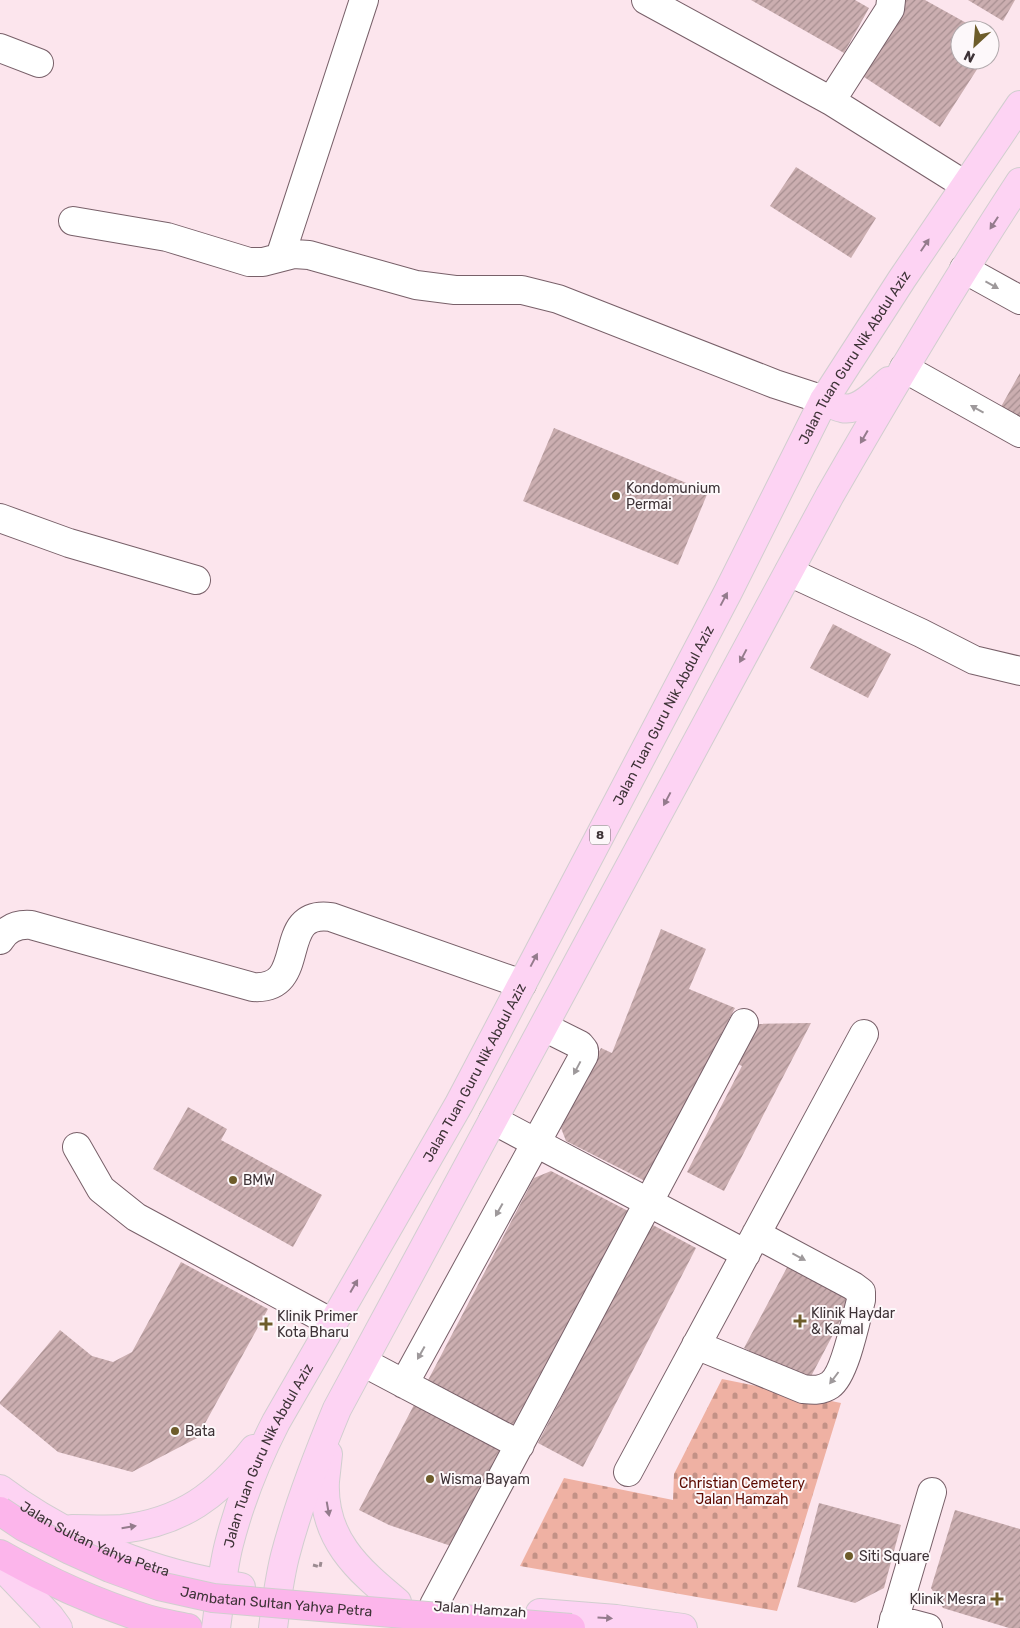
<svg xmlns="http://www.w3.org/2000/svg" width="1020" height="1628" viewBox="0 0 1020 1628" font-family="Rubik,sans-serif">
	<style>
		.cemetery { fill: url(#cemetery-stones) }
		.building { fill: url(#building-hatch) }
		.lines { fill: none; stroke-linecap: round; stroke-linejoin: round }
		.minor-casing { stroke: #786069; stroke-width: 30 }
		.major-casing { stroke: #d1cecf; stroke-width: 30 }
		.highway-casing { stroke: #d1cecf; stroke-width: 30 }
		.path { stroke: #9c8b91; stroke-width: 3; stroke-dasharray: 5 2.5; stroke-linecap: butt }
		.minor { stroke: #fff; stroke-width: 28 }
		.major { stroke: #fdd3f3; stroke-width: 28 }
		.highway { stroke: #fcb5eb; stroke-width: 28 }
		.highway-bridge-casing { stroke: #d1cecf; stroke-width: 30; stroke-linecap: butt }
		.highway-bridge { stroke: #fcb5eb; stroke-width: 28 }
		.oneway { fill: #947b8c }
		.oneway2 { fill: #9e999b }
		.poi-dot { fill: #6d5c2a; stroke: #fdf8fa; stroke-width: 2 }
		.labels { text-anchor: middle; stroke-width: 4; stroke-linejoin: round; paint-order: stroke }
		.shield { fill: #fdf8fa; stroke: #776e72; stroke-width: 1 }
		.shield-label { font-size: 12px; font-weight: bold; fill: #3e3337 }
		.street-label { font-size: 14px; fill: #3e3337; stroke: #fdf8fa }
		.poi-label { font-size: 14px; fill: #3e3337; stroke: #fdf8fa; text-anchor: start }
		.park-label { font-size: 14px; fill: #5d0a00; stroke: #fdf8fa }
	</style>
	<defs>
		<pattern id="cemetery-stones" width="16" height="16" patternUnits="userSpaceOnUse" patternTransform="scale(1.25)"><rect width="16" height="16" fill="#efb1a3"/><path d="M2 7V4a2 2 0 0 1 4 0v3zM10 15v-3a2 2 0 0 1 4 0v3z" fill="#c39186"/></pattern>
		<pattern id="building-hatch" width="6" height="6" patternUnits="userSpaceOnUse" patternTransform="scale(1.25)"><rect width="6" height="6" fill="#cbaeb0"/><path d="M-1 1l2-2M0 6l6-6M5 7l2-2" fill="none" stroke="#a68e90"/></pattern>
	</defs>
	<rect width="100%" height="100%" fill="#fce5ed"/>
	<path class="cemetery" d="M722 1379 841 1403 777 1611 520 1566 564 1478 673 1500 674 1474Z"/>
	<path class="building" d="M751 0H855L869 8 844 53Z
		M906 0H925L979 30H960V60H983L940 127 858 73Z
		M968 0H1015L1003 21Z
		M990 36 996 40 990 49Z
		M796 167 876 218 851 258 770 206Z
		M1020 373V425L998 412Z
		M554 428 708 492 678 565 523 501Z
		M833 624 891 654 868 698 810 668Z
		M661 929 706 949 689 989 735 1008 645 1181 566 1141 561 1128 601 1048 612 1053Z
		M811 1023 724 1191 687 1172 742 1066 732 1061 752 1024Z
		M188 1107 227 1129 221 1140 322 1195 293 1247 153 1169Z
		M551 1171 630 1212 515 1430 426 1384 534 1178Z
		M651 1224 696 1248 583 1467 538 1443Z
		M791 1260 855 1293 808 1382 744 1348Z
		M181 1262 268 1309 197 1438 132 1472 58 1452 0 1404V1402L60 1330 92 1356 113 1362 132 1352Z
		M415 1403 502 1448 451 1546 389 1525 359 1510Z
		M819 1503 901 1525 884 1588 855 1603 797 1587Z
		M955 1510 1020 1529V1628H1009L943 1608 931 1588Z"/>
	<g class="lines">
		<defs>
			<path id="minor" d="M646 0 831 101 965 185
				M0 48 39 63
				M831 101 890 9 891 0
				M73 221 167 237 249 262H263L294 254 309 255 416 285 455 290H522L558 299 775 384 824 400
				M280 257 364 0
				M964 269 1020 300
				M904 368 1020 433
				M0 518 69 543 196 580
				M789 572 921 633 974 660 1020 671
				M0 940C7 928 18 924 31 925L253 987C311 991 273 909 331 917L522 984
				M493 1120 746 1254
				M77 1147 101 1189 136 1217 332 1323
				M696 1345 803 1389C813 1390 821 1391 830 1385 845 1375 856 1319 861 1300V1292L853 1286 756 1234
				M363 1362 520 1445
				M404 1384 584 1055V1050L580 1045 544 1027
				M628 1472 864 1034
				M434 1605 744 1023
				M894 1619 928 1628
				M892 1628 932 1492"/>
			<g id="major">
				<path d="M824 400C829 403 836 407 842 408 860 412 877 391 889 381"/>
				<path d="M328 1454C327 1463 326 1472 325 1481 322 1538 357 1569 397 1602"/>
				<path id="s1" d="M0 1489C69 1541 156 1575 241 1587"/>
				<path d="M72 1529C88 1529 106 1530 122 1529 182 1522 218 1495 254 1449"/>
				<path d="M4 1569 50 1617 58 1628"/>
				<path d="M540 1613 616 1619 683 1628"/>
				<path id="s2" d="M216 1628C220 1600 222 1571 229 1544 240 1501 256 1461 276 1422L459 1104 728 592 824 400 902 279 1020 105"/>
				<path d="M273 1628C276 1604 279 1580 285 1556 298 1506 317 1457 337 1409L830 495C891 389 953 284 1020 182"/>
			</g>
			<path id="highway" d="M0 1554C47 1581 95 1603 147 1619 160 1623 174 1625 188 1628"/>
		</defs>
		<use href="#minor" class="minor-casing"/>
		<use href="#major" class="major-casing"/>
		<use href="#highway" class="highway-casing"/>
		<path class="path" d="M313 1565 320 1567 321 1562"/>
		<use href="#minor" class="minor"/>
		<use href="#major" class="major"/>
		<use href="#highway" class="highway"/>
		<defs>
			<g id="highway-bridge">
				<path id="s3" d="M0 1511 24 1527 70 1550 110 1568 159 1586 213 1598 571 1628"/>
			</g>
		</defs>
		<use href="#highway-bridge" class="highway-bridge-casing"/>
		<use href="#highway-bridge" class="highway-bridge"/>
	</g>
	<defs><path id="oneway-solid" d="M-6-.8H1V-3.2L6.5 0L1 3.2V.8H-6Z" transform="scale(1.25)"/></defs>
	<g class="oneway">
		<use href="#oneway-solid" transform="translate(994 223) rotate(123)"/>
		<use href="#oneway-solid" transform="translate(925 245) rotate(-56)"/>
		<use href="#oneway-solid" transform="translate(864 437) rotate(120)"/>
		<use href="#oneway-solid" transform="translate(724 599) rotate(-62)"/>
		<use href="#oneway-solid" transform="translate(743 656) rotate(118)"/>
		<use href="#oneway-solid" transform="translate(667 799) rotate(118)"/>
		<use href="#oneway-solid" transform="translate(534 960) rotate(-62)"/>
		<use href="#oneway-solid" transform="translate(354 1286) rotate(-60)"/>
		<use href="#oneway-solid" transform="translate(328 1509) rotate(80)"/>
		<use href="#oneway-solid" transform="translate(129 1527) rotate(-9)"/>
		<use href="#oneway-solid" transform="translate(605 1618) rotate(4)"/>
	</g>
	<g class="oneway2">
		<use href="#oneway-solid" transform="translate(992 285) rotate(29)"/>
		<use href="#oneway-solid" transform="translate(977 409) rotate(-151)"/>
		<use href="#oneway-solid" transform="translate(577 1068) rotate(118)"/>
		<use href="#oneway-solid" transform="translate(499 1210) rotate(119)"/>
		<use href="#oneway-solid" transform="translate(799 1257) rotate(28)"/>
		<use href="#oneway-solid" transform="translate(421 1353) rotate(119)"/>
		<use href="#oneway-solid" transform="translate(834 1378) rotate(127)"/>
	</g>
	<g class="poi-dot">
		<circle cx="616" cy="496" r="5"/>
		<circle cx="233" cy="1180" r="5"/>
		<path d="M797.5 1313.5h5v5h5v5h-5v5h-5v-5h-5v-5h5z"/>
		<path d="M263.5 1316.5h5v5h5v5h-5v5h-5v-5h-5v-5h5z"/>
		<circle cx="175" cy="1431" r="5"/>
		<circle cx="430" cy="1479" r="5"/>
		<circle cx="849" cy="1556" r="5"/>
		<path d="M994.5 1591.5h5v5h5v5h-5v5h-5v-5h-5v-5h5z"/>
	</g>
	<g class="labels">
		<rect class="shield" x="590" y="825.5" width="20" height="19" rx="4"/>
		<g class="shield-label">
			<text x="600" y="839">8</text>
		</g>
		<g class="street-label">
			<text dy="5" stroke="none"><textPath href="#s2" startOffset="1428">Jalan Tuan Guru Nik Abdul Aziz</textPath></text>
			<text dy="5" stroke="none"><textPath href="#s2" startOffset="1022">Jalan Tuan Guru Nik Abdul Aziz</textPath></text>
			<text dy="5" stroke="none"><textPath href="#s2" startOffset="618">Jalan Tuan Guru Nik Abdul Aziz</textPath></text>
			<text dy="5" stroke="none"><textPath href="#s2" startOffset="182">Jalan Tuan Guru Nik Abdul Aziz</textPath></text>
			<text dy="5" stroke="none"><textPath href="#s1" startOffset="108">Jalan Sultan Yahya Petra</textPath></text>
			<text dy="5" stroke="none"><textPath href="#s3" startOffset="295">Jambatan Sultan Yahya Petra</textPath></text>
			<text transform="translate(480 1609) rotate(4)" y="5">Jalan Hamzah</text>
		</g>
		<g class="poi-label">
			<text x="626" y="493">Kondomunium<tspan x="626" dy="16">Permai</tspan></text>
			<text x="243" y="1185">BMW</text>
			<text x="811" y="1318">Klinik Haydar<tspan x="811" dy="16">&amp; Kamal</tspan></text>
			<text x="277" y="1321">Klinik Primer<tspan x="277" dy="16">Kota Bharu</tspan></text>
			<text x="185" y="1436">Bata</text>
			<text x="440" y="1484">Wisma Bayam</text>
			<text x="859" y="1561">Siti Square</text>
			<text x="986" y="1604" text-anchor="end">Klinik Mesra</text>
		</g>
		<g class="park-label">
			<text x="742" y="1488">Christian Cemetery<tspan x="742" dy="16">Jalan Hamzah</tspan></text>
		</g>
	</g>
	<g transform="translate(975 45) rotate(206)"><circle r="24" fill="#fdf8fa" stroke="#b1a9ac"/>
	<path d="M0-4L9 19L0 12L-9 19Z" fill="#6d5c2a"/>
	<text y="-8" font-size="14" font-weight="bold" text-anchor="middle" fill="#3e3337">N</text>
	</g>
</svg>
